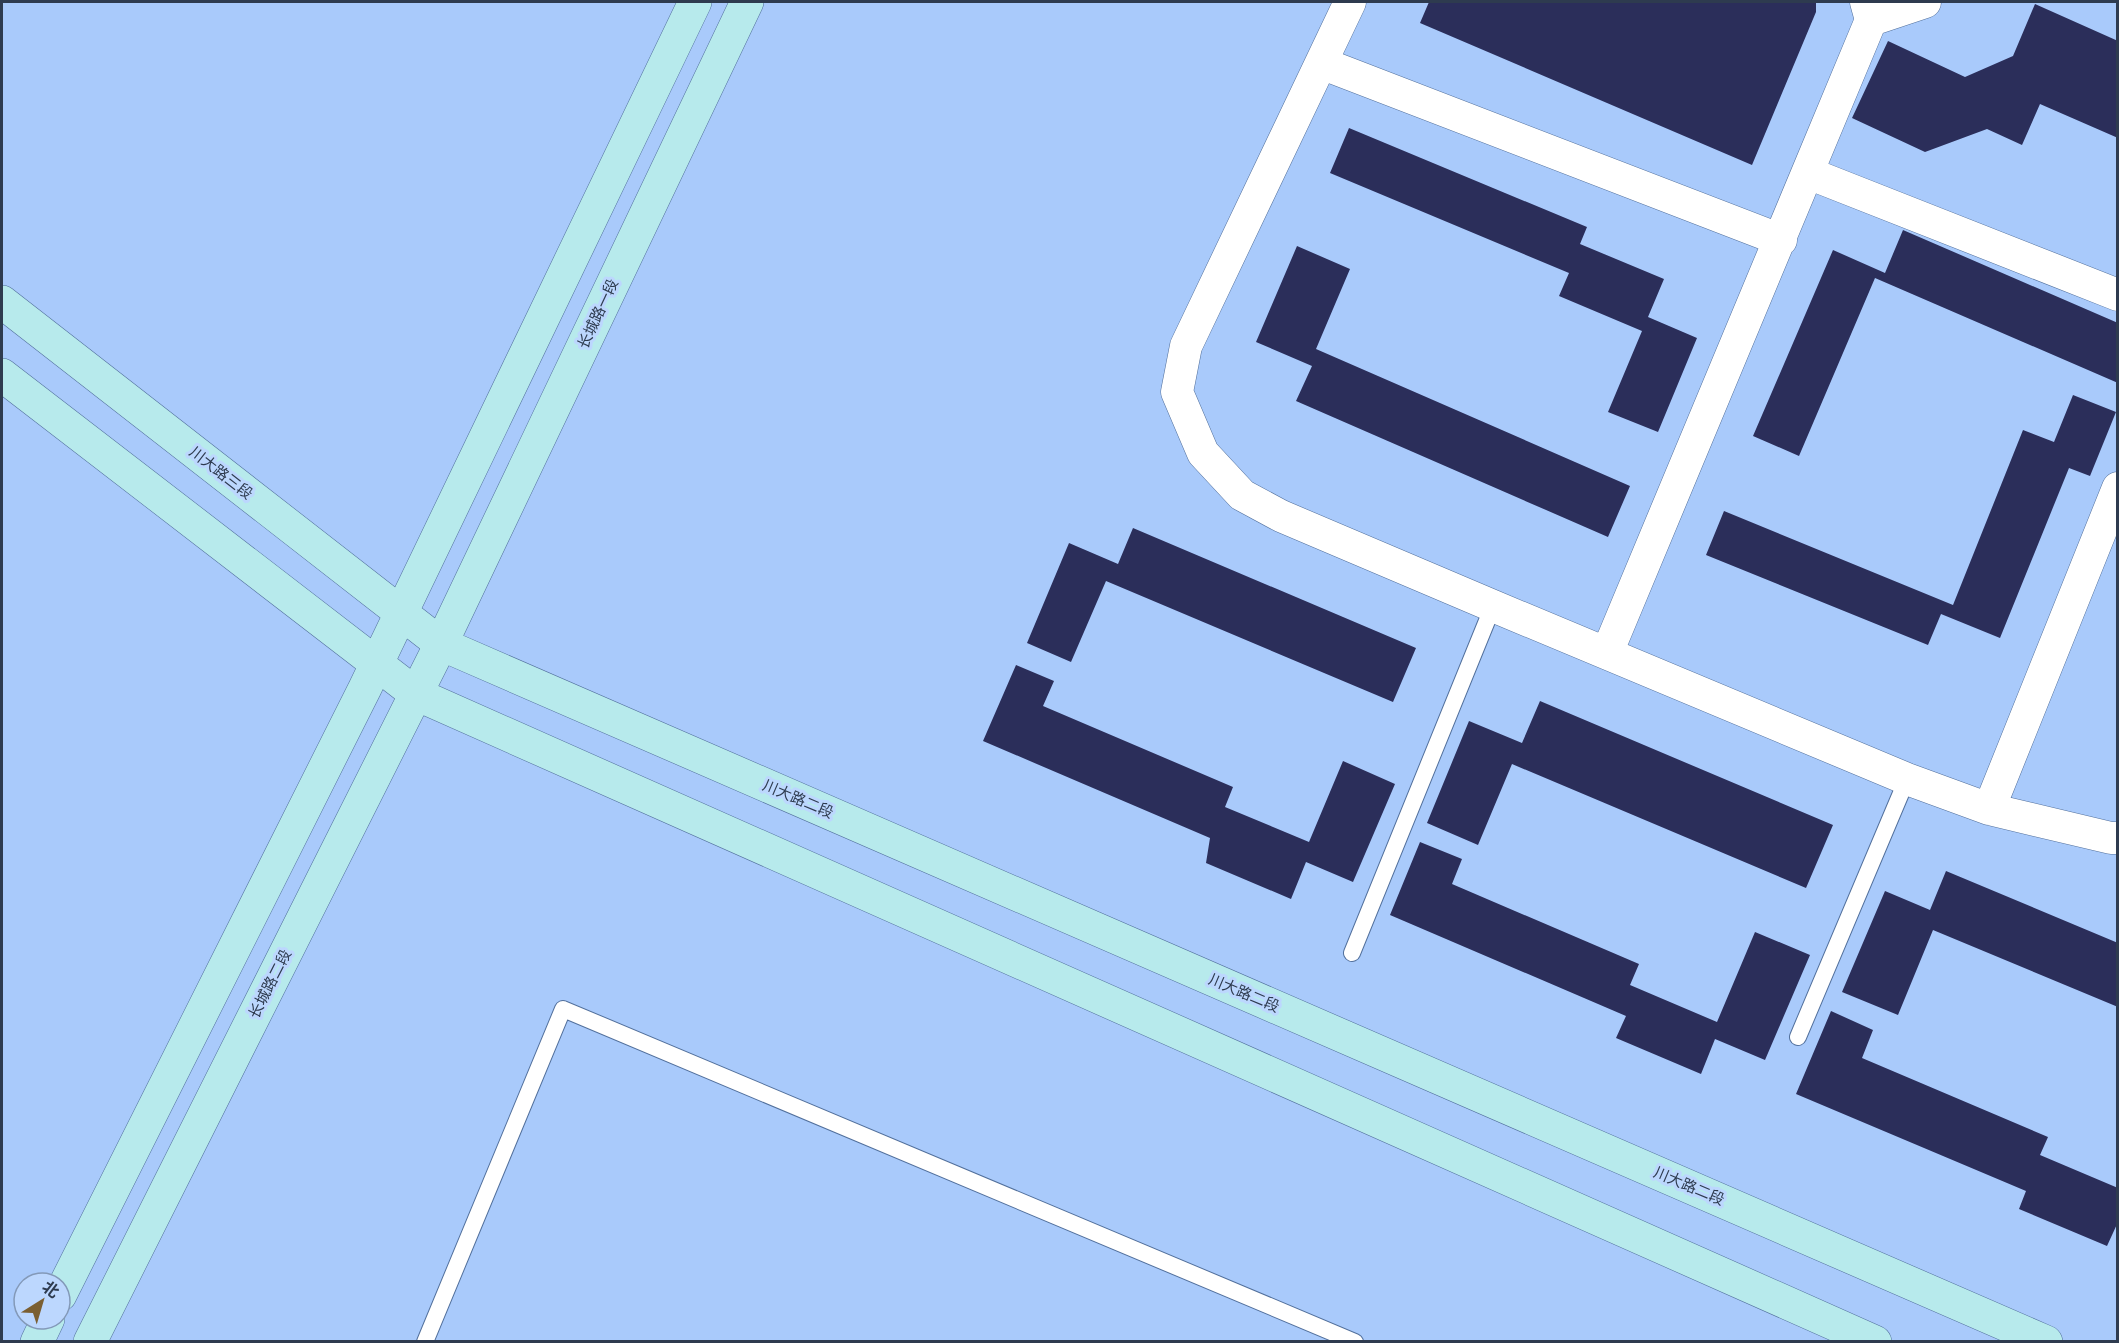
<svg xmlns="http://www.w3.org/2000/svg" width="2119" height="1343" viewBox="0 0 2119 1343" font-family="Montserrat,'Noto Sans SC',sans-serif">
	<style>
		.building { fill: #2b2e5a }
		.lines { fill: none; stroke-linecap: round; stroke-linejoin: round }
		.service-casing { stroke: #52709c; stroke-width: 18 }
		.minor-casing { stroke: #52709c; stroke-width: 33 }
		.secondary-casing { stroke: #52709c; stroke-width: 34 }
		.service { stroke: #fff; stroke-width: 16 }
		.minor { stroke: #fff; stroke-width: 32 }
		.secondary { stroke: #b7eaec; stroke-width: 33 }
		.labels { text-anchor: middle; stroke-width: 6; stroke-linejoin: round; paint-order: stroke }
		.street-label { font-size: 15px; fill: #2e3b4f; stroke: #bcd7fe }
	</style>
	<rect width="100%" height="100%" fill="#a9cafb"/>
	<path class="building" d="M1429 2H1816V12L1752 165 1420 23Z
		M2035 4 2118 41V138L2040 104 2022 145 1987 129 1925 152 1852 118 1888 41 1965 77 2013 56Z
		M1349 128 1587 227 1580 244 1664 279 1648 317 1697 338 1658 432 1608 412 1642 331 1559 296 1569 273 1330 173Z
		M1903 230 2118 323V383L1875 278 1799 456 1753 436 1833 250 1885 273Z
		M1297 246 1350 269 1316 349 1630 486 1608 537 1296 401 1312 366 1256 342Z
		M2073 395 2116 412 2090 476 2069 468 2000 638 1941 614 1928 645 1706 555 1724 511 1953 605 2023 430 2054 442Z
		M1133 528 1416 648 1393 702 1106 581 1071 662 1027 643 1069 543 1118 564Z
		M1016 665 1054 681 1043 706 1233 787 1225 807 1309 842 1343 761 1395 784 1353 882 1306 862 1291 899 1206 863 1210 838 983 741Z
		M1540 701 1833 825 1806 888 1512 764 1478 845 1427 823 1469 721 1522 743Z
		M1420 842 1462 859 1452 884 1639 964 1630 985 1717 1022 1755 932 1810 955 1765 1060 1715 1039 1701 1074 1616 1038 1626 1016 1390 915Z
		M1946 871 2118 943V1007L1933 930 1898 1015 1842 992 1885 891 1930 910Z
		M1831 1011 1873 1030 1862 1058 2048 1137 2040 1155 2118 1188V1222L2107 1246 2019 1209 2026 1191 1796 1094Z"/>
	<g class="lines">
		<defs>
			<path id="service" d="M1352 953 1493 606
				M1798 1037 1907 779
				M425 1342 563 1009 1355 1342"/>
			<path id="minor" d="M1350 2 1186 346 1177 392 1203 453 1242 495 1281 516 1493 606 1907 779 1989 809 2111 838H2118
				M1871 20 1925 2
				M1321 63 1781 240
				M1808 173 2118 295
				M1607 653 1871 20 1866 2
				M1989 809 2118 488"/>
			<path id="secondary" d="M2 302 441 644 2046 1342
				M2 375 416 694 1875 1342
				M60 1295 365 688 695 2
				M37 1342 48 1319
				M90 1342 441 644 747 2"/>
		</defs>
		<use href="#service" class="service-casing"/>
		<use href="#minor" class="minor-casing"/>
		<use href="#secondary" class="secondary-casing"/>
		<use href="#service" class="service"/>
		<use href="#minor" class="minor"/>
		<use href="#secondary" class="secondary"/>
	</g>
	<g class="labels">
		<g class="street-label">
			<text transform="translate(598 314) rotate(-65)" y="5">长城路一段</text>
			<text transform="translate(221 473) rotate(38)" y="5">川大路三段</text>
			<text transform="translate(798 799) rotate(23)" y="5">川大路二段</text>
			<text transform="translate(270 984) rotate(-63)" y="5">长城路二段</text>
			<text transform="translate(1244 993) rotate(23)" y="5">川大路二段</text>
			<text transform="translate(1689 1186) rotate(23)" y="5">川大路二段</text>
		</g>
	</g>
	<rect width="2119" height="1343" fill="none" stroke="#2e3b4f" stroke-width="6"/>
	<g transform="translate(42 1301) rotate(37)"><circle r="28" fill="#bcd7fe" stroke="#8399b8" stroke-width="1.5"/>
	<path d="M0-4.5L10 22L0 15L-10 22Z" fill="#7b5f31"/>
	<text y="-9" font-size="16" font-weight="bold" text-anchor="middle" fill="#2e3b4f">北</text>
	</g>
</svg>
